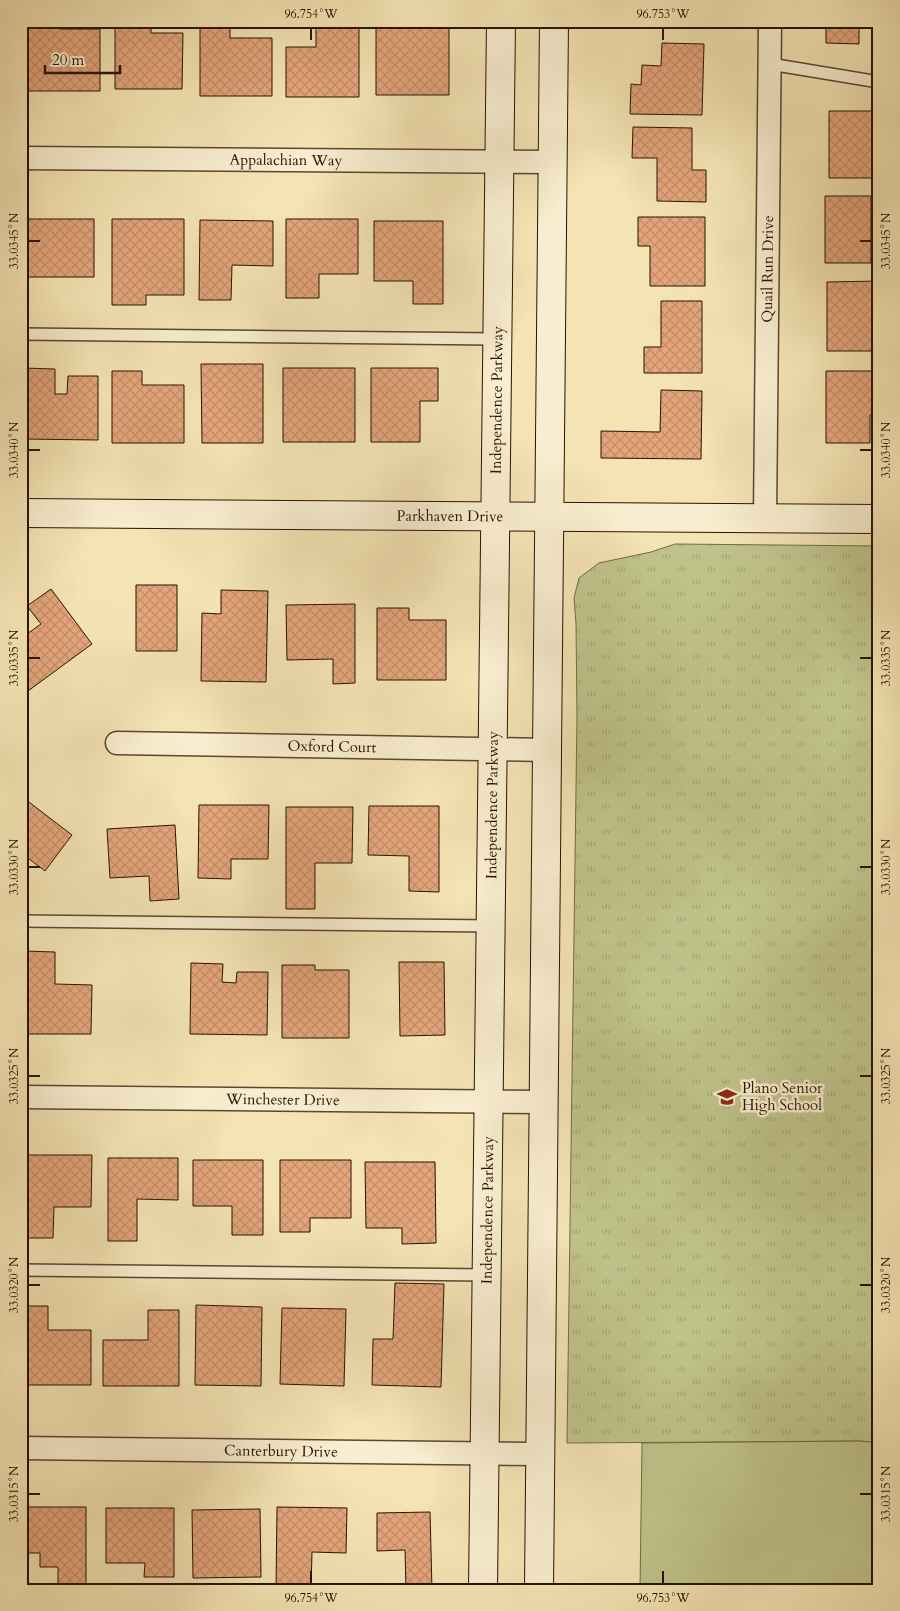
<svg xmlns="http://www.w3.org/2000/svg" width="900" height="1611" viewBox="0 0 900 1611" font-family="Cardo,serif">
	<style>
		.grass { fill: url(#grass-tufts); stroke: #736b47 }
		.green { fill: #bfc38a; stroke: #736b47 }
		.building { fill: url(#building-cross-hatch); stroke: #271304 }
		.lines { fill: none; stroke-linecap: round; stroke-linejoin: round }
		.lane-casing { stroke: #5a4730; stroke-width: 14 }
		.street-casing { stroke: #5a4730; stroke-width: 25 }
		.secondary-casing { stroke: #271304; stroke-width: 30 }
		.lane { stroke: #f8edce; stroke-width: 11 }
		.street { stroke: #f8edce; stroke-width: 22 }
		.secondary { stroke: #f8edce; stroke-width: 28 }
		.ticks { fill: none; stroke: #271304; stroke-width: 2 }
		.labels { text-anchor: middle; stroke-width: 5; stroke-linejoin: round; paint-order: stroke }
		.street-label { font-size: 15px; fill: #271304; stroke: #f8edce }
		.poi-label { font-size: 15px; fill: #271304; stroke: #f8edce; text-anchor: start }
		.neatline { fill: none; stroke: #271304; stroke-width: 2 }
		.ticks-label { font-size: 12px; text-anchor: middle; fill: #271304 }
	</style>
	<defs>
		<pattern id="grass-tufts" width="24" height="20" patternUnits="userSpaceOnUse" patternTransform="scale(1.25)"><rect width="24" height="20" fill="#bfc38a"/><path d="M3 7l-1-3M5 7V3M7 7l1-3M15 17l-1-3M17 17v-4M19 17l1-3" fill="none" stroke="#a4a775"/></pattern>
		<pattern id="building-cross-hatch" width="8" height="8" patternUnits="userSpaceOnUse" patternTransform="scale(1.25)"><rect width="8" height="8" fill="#e4a57a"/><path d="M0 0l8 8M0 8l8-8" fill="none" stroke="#c48d68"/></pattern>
	</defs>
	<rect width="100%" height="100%" fill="#f4e3b3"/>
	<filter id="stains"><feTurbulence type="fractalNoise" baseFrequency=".004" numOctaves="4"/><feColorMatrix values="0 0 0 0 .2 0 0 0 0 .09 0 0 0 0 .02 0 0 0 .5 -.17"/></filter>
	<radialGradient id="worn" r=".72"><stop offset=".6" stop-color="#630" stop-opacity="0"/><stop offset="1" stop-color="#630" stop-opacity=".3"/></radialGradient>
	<path class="grass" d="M675 544 879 546V1072C875 1092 866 1124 879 1142V1443L860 1441 567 1443 577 716 576 624 574 598 579 578 599 563 651 552Z"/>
	<path class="green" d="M879 1079V1139C871 1119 875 1099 879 1079Z
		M860 1441 879 1443V1590H640L642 1443Z"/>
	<path class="building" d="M26 21H60V29H100V91H26Z
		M115 21H151V33H183L182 89H115Z
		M200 21H230V38H272V96H200Z
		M629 21H706V26H629Z
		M826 21H859V44L826 43Z
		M376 22H449V95H376Z
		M316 24H359V97H286V47H316Z
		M662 43 704 44 702 115 630 114 631 84 641 85 642 65 661 66Z
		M829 111H874V127H879V178H829Z
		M633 127 692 128V170H706V202L657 201V158H632Z
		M825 196H871V263H825Z
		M638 217H705V286H650V246H638Z
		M26 219H94V277H26Z
		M112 219H184V295H146V305H112Z
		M286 219H358V274H319V298H286Z
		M200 220 273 221V266L232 265 231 300H199Z
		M374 221H443V304H413V281H374Z
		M879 281V351H827V282Z
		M661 301H702V373H644V347H661Z
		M201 364H263V443H202Z
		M23 368 55 369V394H67L68 376H98V440L23 439Z
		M283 368H355V442H283Z
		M371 368H438V401H420V442H371Z
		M112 371H142V385H184V443H112Z
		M826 371H879V415H870V443H826Z
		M661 390 702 391 701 459 601 458V431L660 432Z
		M136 585H177V651H136Z
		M51 589 92 644 28 691 21 682V627L27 634 41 624 27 606Z
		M221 590 268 591 266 682 201 681 202 613 221 614Z
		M355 604V683L333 684V659L287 660 286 605Z
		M377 608H409V620H446V680H377Z
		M21 796 72 835 45 871 21 853Z
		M199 805H269L268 859H231V879L198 878Z
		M369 806H439V892L409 891V856L368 855Z
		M286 807H353L352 863H315V909H286Z
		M175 825 179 899 150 901 149 876 110 878 107 829Z
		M23 951 55 952V984L92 985 91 1034H22Z
		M399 962H444L445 1035 400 1036Z
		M191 963 223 964 222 982 236 983 237 972H268L267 1035 190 1034Z
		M282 965H315V970H349V1038H282Z
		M23 1155H92L91 1207H54L53 1238H22Z
		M108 1158H178V1200L137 1199V1241H108Z
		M193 1160H263V1235H232V1206H193Z
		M280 1160H351V1218H310V1232H280Z
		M365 1162H435L436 1243 402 1244V1228H366Z
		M395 1283 444 1284 441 1387 372 1385 373 1339H393Z
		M196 1305 262 1307 261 1386 195 1385Z
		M21 1306H48V1330H91V1385H21Z
		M282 1308 346 1309 344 1386 280 1384Z
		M148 1310H179V1386H103V1340H148Z
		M21 1507H86V1587H58V1567H40V1553H21Z
		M277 1507 347 1508 346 1553 312 1552 311 1590H276Z
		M106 1508H174V1577H144L145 1563H106Z
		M260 1509 261 1577 193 1578 192 1510Z
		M430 1512 432 1590H406L405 1550 377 1551V1513Z"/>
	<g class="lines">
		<defs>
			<path id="lane" d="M770 64 879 82
				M21 334 497 339
				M21 921 492 926
				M21 1270 487 1275"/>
			<g id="street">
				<path id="s1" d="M21 158 552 162"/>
				<path id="s2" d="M765 518 770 21"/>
				<path id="s3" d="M117 743 547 750"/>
				<path id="s4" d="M21 1097 545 1102"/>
				<path id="s5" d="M21 1448 540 1454"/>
			</g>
			<g id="secondary">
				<path id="s6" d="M21 513 879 519"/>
				<path id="s7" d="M483 1590 501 21"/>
				<path d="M539 1590 554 21"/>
			</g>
		</defs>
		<use href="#lane" class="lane-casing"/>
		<use href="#street" class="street-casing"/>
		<use href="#secondary" class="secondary-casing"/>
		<use href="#lane" class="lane"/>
		<use href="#street" class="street"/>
		<use href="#secondary" class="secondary"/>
	</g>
	<path class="ticks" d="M311 28V40M663 28V40M28 241H40M860 241H872M28 450H40M860 450H872M28 658H40M860 658H872M28 867H40M860 867H872M28 1076H40M860 1076H872M28 1285H40M860 1285H872M28 1494H40M860 1494H872M311 1571V1584M663 1571V1584"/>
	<defs>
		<symbol id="school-bare" viewBox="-9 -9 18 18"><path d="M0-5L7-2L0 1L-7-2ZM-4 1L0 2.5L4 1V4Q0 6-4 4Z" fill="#8f2418" stroke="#f8edce" stroke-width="2.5" paint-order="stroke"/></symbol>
	</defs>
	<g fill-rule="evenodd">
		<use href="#school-bare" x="713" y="1083" width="28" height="28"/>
	</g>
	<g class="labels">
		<g class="street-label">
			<text dy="5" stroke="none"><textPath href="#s1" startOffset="265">Appalachian Way</textPath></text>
			<text dy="5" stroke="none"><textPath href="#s2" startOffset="249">Quail Run Drive</textPath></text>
			<text dy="5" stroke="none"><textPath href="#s7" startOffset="1190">Independence Parkway</textPath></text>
			<text dy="5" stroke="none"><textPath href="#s6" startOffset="429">Parkhaven Drive</textPath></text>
			<text dy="5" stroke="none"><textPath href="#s3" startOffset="215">Oxford Court</textPath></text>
			<text dy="5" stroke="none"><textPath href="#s7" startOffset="785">Independence Parkway</textPath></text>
			<text dy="5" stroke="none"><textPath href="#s4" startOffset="262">Winchester Drive</textPath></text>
			<text dy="5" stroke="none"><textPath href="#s7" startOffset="380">Independence Parkway</textPath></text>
			<text dy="5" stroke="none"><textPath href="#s5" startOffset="260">Canterbury Drive</textPath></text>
		</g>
		<g class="poi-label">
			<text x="742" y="1093">Plano Senior<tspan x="742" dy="17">High School</tspan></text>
		</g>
	</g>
	<rect width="900" height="1611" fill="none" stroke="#f4e3b3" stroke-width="55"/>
	<path d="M45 65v8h75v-8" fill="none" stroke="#271304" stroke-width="2.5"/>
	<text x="52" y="65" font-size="15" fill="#271304" stroke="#f8edce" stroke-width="4" paint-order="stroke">20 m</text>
	<rect x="28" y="28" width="844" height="1556" class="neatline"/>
	<g class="ticks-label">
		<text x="311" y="18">96.754°W</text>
		<text x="663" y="18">96.753°W</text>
		<text transform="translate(14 241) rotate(-90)" y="4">33.0345°N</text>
		<text transform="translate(886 241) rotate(-90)" y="4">33.0345°N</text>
		<text transform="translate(14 450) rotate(-90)" y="4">33.0340°N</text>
		<text transform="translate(886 450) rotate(-90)" y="4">33.0340°N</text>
		<text transform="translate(14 658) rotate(-90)" y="4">33.0335°N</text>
		<text transform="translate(886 658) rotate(-90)" y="4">33.0335°N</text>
		<text transform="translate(14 867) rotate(-90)" y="4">33.0330°N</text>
		<text transform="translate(886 867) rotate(-90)" y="4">33.0330°N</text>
		<text transform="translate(14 1076) rotate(-90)" y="4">33.0325°N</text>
		<text transform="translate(886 1076) rotate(-90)" y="4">33.0325°N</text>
		<text transform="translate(14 1285) rotate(-90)" y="4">33.0320°N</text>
		<text transform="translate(886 1285) rotate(-90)" y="4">33.0320°N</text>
		<text transform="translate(14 1494) rotate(-90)" y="4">33.0315°N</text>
		<text transform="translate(886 1494) rotate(-90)" y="4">33.0315°N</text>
		<text x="311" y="1602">96.754°W</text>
		<text x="663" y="1602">96.753°W</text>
	</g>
	<rect width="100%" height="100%" filter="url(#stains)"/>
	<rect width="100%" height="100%" fill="url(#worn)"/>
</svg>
